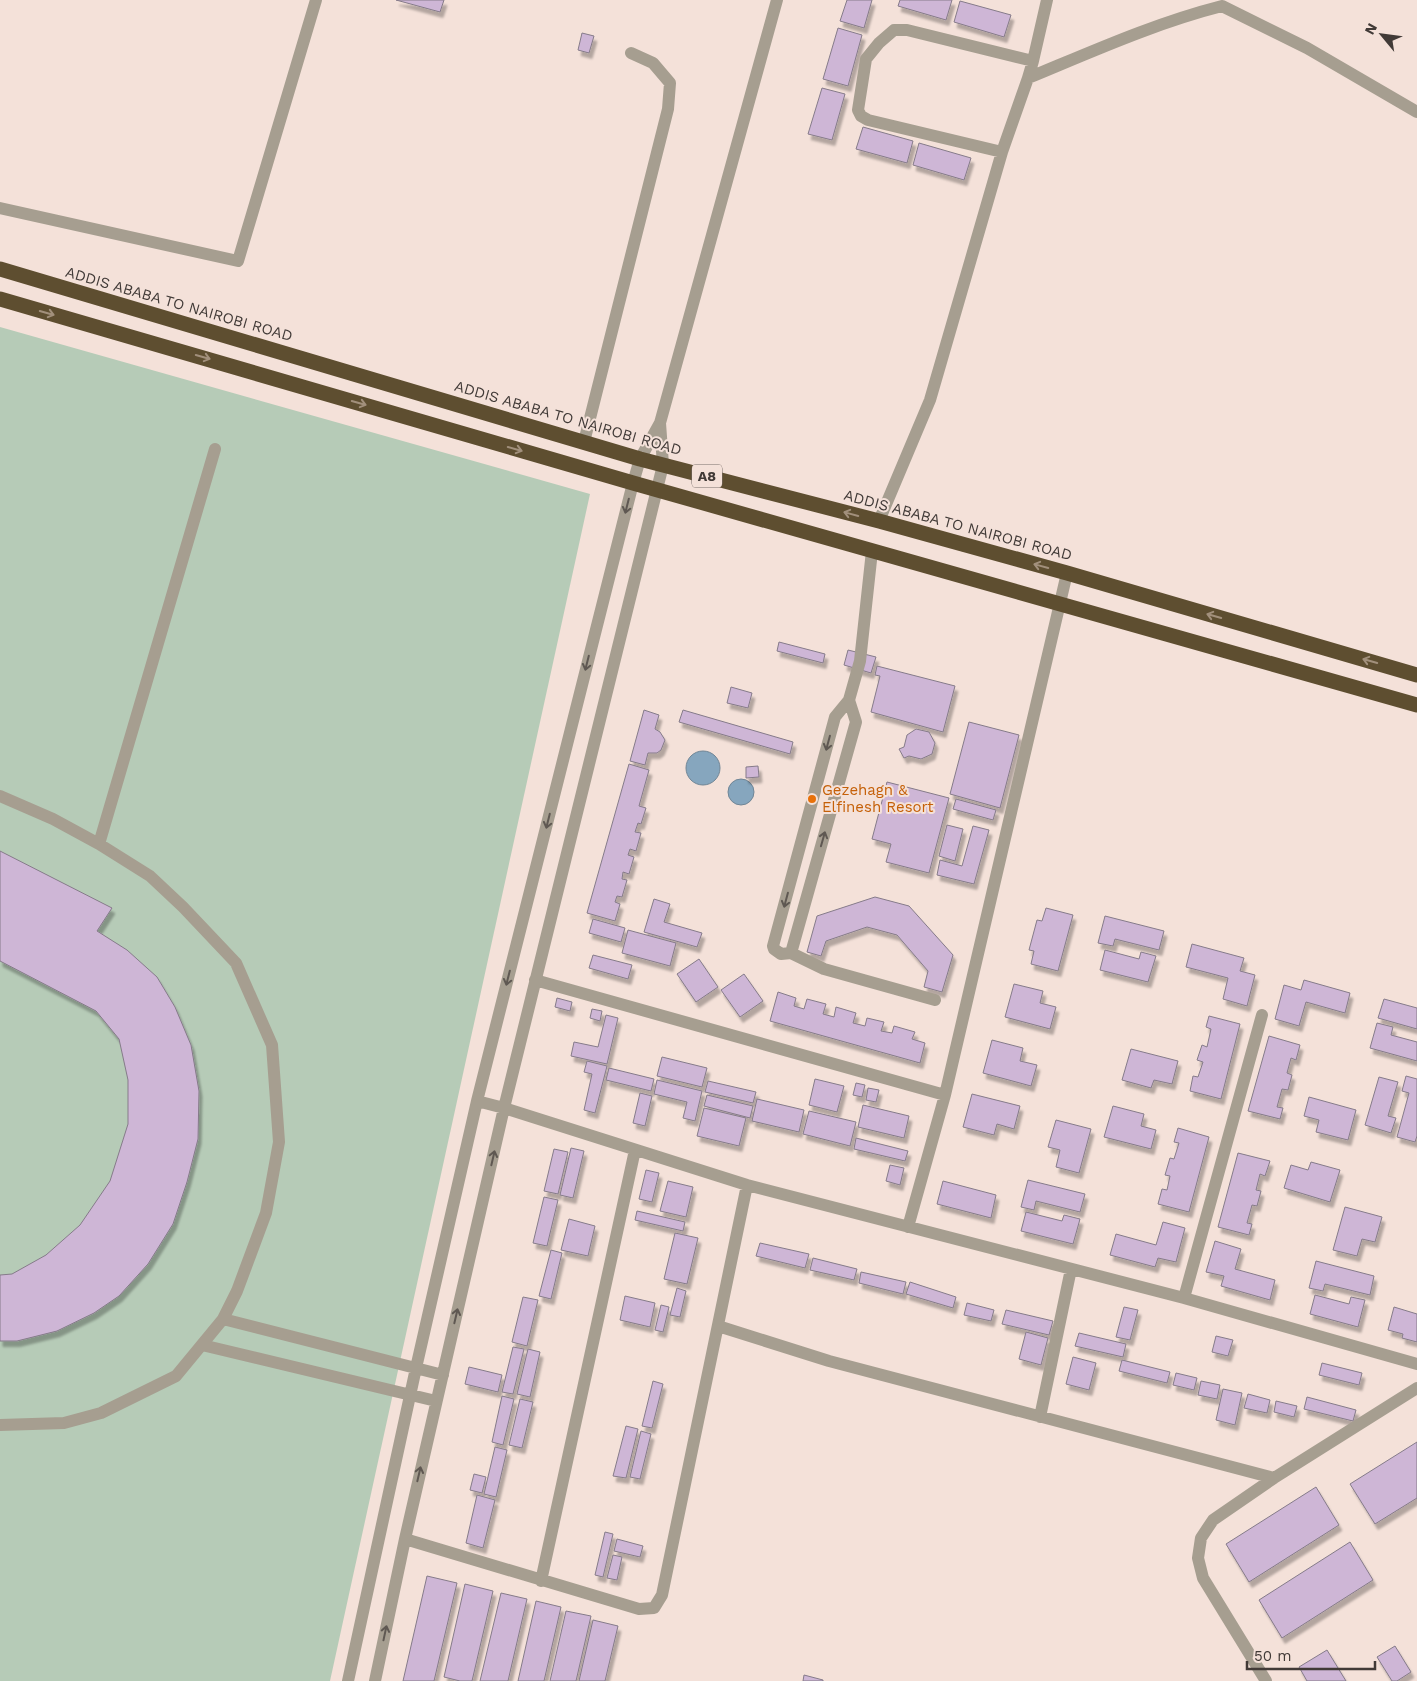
<svg xmlns="http://www.w3.org/2000/svg" width="1417" height="1681" viewBox="0 0 1417 1681" font-family="'Work Sans',sans-serif">
	<style>
		.green { fill: #b6cbb7 }
		.water { fill: #86a6be; stroke: #718696 }
		.building { fill: #ceb6d6; stroke: #857b89; filter: url(#shadow) }
		.lines { fill: none; stroke-linecap: round; stroke-linejoin: round }
		.minor { stroke: #a69e90; stroke-width: 12 }
		.highway { stroke: #5e4e30; stroke-width: 15 }
		.oneway { stroke: #a2907c }
		.oneway2 { stroke: #5f5852 }
		.food-dot { fill: #e8710a; stroke: #f4e1d9; stroke-width: 2 }
		.labels { text-anchor: middle; stroke-width: 4; stroke-linejoin: round; paint-order: stroke }
		.shield { fill: #f4e1d9; stroke: #776c68; stroke-width: 1 }
		.shield-label { font-size: 14px; font-weight: bold; fill: #413a37 }
		.street-label { font-size: 15px; fill: #413a37; stroke: #f4e1d9 }
		.food-label { font-size: 15px; fill: #c56008; stroke: #f4e1d9; text-anchor: start }
	</style>
	<defs>
		<filter id="shadow"><feDropShadow dx="3" dy="5.5" stdDeviation="1" flood-color="#0004"/></filter>
	</defs>
	<rect width="100%" height="100%" fill="#f4e1d9"/>
	<path class="green" d="M0 327 590 494 330 1681H0Z"/>
	<path class="water" d="M686 768a17 17 0 1 1 34 0a17 17 0 1 1-34 0Z
		M728 792a13 13 0 1 1 26 0a13 13 0 1 1-26 0Z"/>
	<path class="building" d="M396 0H444L440 12Z
		M847 0H872L864 28 840 21Z
		M900 0H952L946 20 898 6Z
		M960 1 1011 15 1004 37 954 22Z
		M838 28 862 35 848 86 823 79Z
		M582 33 594 36 589 53 578 50Z
		M822 88 845 94 832 140 808 134Z
		M863 127 913 141 907 163 856 149Z
		M919 143 971 158 964 180 913 165Z
		M779 642 825 654 823 663 777 651Z
		M848 650 876 657 871 673 844 665Z
		M877 666 955 686 943 732 871 712 880 676 875 675Z
		M731 687 752 693 748 708 727 703Z
		M644 710 659 715 655 729 660 732 665 740 661 750 657 753H648L645 765 630 761Z
		M683 710 793 742 790 754 679 722Z
		M969 722 1019 735 1000 808 950 794Z
		M916 729 929 732 935 743 932 754 921 759 909 756 904 758 899 749 904 747 907 735Z
		M629 764 649 770 639 806 646 808 641 824 638 823 635 832 641 833 636 851 630 849 628 855 634 857 629 874 623 872 622 879 627 880 622 897 617 896 615 902 620 904 615 921 587 913Z
		M758 766 759 777 746 778V767Z
		M887 782 949 798 929 873 886 862 891 844 872 839Z
		M956 799 996 810 993 820 953 809Z
		M947 825 963 829 955 861 939 856Z
		M973 826 989 830 974 884 937 875 940 860 962 866Z
		M0 851 112 908 97 931 127 950 157 977 175 1007 191 1045 199 1091 198 1139 187 1182 173 1224 148 1264 119 1296 94 1313 57 1331 17 1341H0V1275L12 1274 46 1255 80 1225 110 1181 128 1124V1080L119 1039 96 1011 0 961Z
		M875 897 909 906 953 955 942 992 924 987 928 971 897 935 867 927 826 941 821 956 807 952 817 916Z
		M654 899 670 904 664 922 702 933 697 947 644 932Z
		M1046 908 1073 915 1058 971 1031 964 1034 951 1029 950 1037 920 1042 921Z
		M1105 916 1164 931 1159 950 1115 939 1113 946 1098 943Z
		M593 919 625 928 621 942 589 933Z
		M628 930 676 943 670 966 622 953Z
		M1192 944 1244 958 1240 971 1255 975 1247 1006 1223 999 1228 978 1186 967Z
		M1105 950 1139 959 1141 952 1156 956 1148 982 1100 970Z
		M593 955 632 965 628 979 589 968Z
		M699 959 718 987 696 1002 677 974Z
		M744 974 763 1001 740 1017 721 990Z
		M1304 980 1350 993 1345 1013 1306 1002 1299 1026 1275 1019 1284 985 1301 990Z
		M1014 984 1043 991 1040 1003 1056 1007 1050 1029 1005 1017Z
		M778 992 796 998 794 1006 804 1009 807 999 826 1004 823 1014 834 1017 836 1007 856 1013 853 1023 865 1026 867 1018 884 1022 881 1031 892 1033 894 1026 915 1032 912 1039 925 1043 920 1063 770 1021Z
		M557 998 572 1002 570 1011 555 1007Z
		M1384 999 1417 1008V1029L1378 1018Z
		M592 1009 602 1011 600 1021 590 1018Z
		M606 1015 618 1018 607 1064 571 1056 574 1042 598 1047Z
		M1209 1016 1240 1024 1221 1099 1190 1091 1193 1076 1198 1077 1203 1062 1197 1060 1202 1045 1207 1047 1211 1029 1206 1027Z
		M1377 1023 1393 1027 1391 1035 1417 1042V1061L1370 1048Z
		M1269 1036 1300 1045 1296 1060 1291 1058 1287 1073 1292 1075 1288 1090 1282 1089 1277 1107 1283 1108 1280 1119 1248 1111Z
		M992 1040 1023 1048 1020 1061 1037 1065 1031 1086 983 1073Z
		M1131 1049 1178 1061 1172 1084 1154 1080 1151 1088 1122 1080Z
		M662 1057 707 1068 702 1087 657 1076Z
		M587 1061 607 1066 595 1113 584 1110 592 1074 584 1072Z
		M609 1068 654 1079 651 1091 606 1080Z
		M1406 1076 1417 1079V1136L1415 1142 1397 1137 1409 1093 1402 1091Z
		M1379 1077 1398 1082 1388 1116 1396 1118 1391 1133 1365 1125Z
		M815 1079 844 1086 837 1112 809 1105Z
		M657 1080 702 1091 695 1121 683 1118 687 1102 654 1094Z
		M708 1081 756 1092 753 1103 705 1092Z
		M856 1083 865 1085 862 1097 853 1095Z
		M868 1088 879 1090 876 1102 866 1100Z
		M640 1093 652 1096 645 1126 633 1123Z
		M972 1094 1020 1106 1014 1129 997 1124 994 1135 963 1127Z
		M707 1095 753 1106 750 1118 704 1106Z
		M1309 1097 1356 1110 1348 1140 1316 1132 1319 1120 1304 1116Z
		M757 1099 804 1110 799 1132 752 1121Z
		M863 1105 909 1116 904 1138 858 1127Z
		M1113 1106 1144 1114 1141 1126 1156 1130 1151 1149 1104 1137Z
		M704 1108 746 1118 739 1146 697 1136Z
		M809 1111 856 1122 850 1146 803 1134Z
		M1056 1120 1091 1129 1079 1173 1056 1167 1060 1150 1048 1147Z
		M1178 1128 1209 1137 1189 1212 1158 1204 1162 1189 1167 1190 1170 1176 1165 1175 1170 1158 1174 1159 1179 1143 1174 1142Z
		M856 1138 908 1151 905 1161 854 1149Z
		M571 1148 584 1151 573 1198 560 1195Z
		M554 1149 568 1152 558 1194 544 1191Z
		M1238 1153 1270 1161 1265 1176 1260 1174 1256 1190 1261 1191 1257 1206 1252 1205 1247 1223 1252 1224 1249 1235 1218 1227Z
		M1311 1162 1340 1170 1330 1202 1284 1188 1291 1165 1308 1170Z
		M890 1165 904 1168 900 1185 886 1181Z
		M646 1170 659 1173 652 1202 639 1199Z
		M1028 1180 1085 1194 1080 1212 1036 1201 1034 1210 1021 1207Z
		M668 1181 693 1187 686 1217 660 1211Z
		M943 1181 996 1195 991 1218 937 1204Z
		M544 1197 558 1200 547 1246 533 1243Z
		M1345 1207 1382 1217 1375 1242 1362 1239 1357 1256 1333 1250Z
		M637 1211 685 1222 683 1231 635 1220Z
		M1026 1212 1062 1221 1064 1215 1080 1219 1073 1244 1021 1231Z
		M569 1219 595 1226 588 1256 561 1250Z
		M1163 1222 1185 1228 1176 1262 1158 1258 1155 1267 1110 1255 1116 1234 1156 1245Z
		M675 1233 698 1238 687 1284 664 1279Z
		M1215 1241 1241 1249 1235 1269 1275 1280 1270 1300 1221 1286 1224 1276 1206 1272Z
		M760 1243 809 1254 805 1268 756 1256Z
		M551 1250 562 1253 551 1299 539 1296Z
		M813 1258 857 1269 854 1280 810 1270Z
		M1316 1261 1374 1276 1370 1295 1325 1284 1323 1291 1309 1288Z
		M861 1272 906 1282 903 1294 859 1283Z
		M910 1282 956 1297 953 1308 906 1294Z
		M677 1288 686 1291 680 1317 670 1315Z
		M1315 1295 1349 1304 1351 1297 1365 1300 1358 1327 1310 1314Z
		M625 1296 655 1303 650 1327 620 1320Z
		M523 1297 538 1300 527 1346 512 1342Z
		M967 1303 994 1310 991 1321 964 1315Z
		M661 1305 669 1307 663 1332 655 1330Z
		M1124 1307 1138 1310 1130 1340 1116 1337Z
		M1394 1307 1417 1314V1342L1402 1338 1403 1334 1388 1330Z
		M1006 1310 1053 1321 1049 1335 1002 1324Z
		M1026 1332 1048 1338 1041 1365 1019 1359Z
		M1079 1333 1126 1344 1123 1357 1075 1346Z
		M1216 1336 1233 1340 1228 1356 1212 1352Z
		M513 1347 524 1349 513 1394 502 1392Z
		M528 1349 540 1352 530 1397 517 1394Z
		M1073 1357 1096 1363 1089 1390 1066 1384Z
		M1122 1360 1170 1372 1167 1383 1119 1371Z
		M1322 1363 1362 1373 1359 1385 1319 1375Z
		M469 1367 502 1375 498 1392 465 1384Z
		M1176 1373 1197 1378 1194 1390 1173 1385Z
		M653 1381 663 1384 652 1428 642 1426Z
		M1201 1381 1220 1385 1217 1399 1198 1395Z
		M1223 1389 1242 1393 1235 1425 1216 1420Z
		M1248 1394 1270 1400 1267 1413 1244 1408Z
		M502 1396 514 1399 503 1445 492 1442Z
		M1307 1397 1356 1410 1353 1421 1304 1409Z
		M520 1399 533 1402 522 1448 509 1445Z
		M1276 1401 1297 1406 1294 1417 1274 1412Z
		M626 1426 638 1429 626 1478 613 1476Z
		M641 1431 651 1434 640 1479 630 1477Z
		M1417 1442V1498L1375 1524 1350 1484Z
		M495 1447 507 1450 496 1497 484 1494Z
		M474 1474 486 1477 482 1493 470 1490Z
		M1316 1487 1339 1525 1249 1582 1226 1544Z
		M477 1495 495 1500 483 1548 466 1543Z
		M605 1532 613 1534 603 1577 595 1575Z
		M617 1539 643 1546 640 1557 614 1551Z
		M1350 1542 1373 1580 1282 1638 1259 1600Z
		M613 1555 622 1557 617 1580 607 1578Z
		M427 1576 457 1583 434 1681H403Z
		M465 1584 493 1591 472 1681H460L444 1677Z
		M501 1593 527 1599 508 1681H480Z
		M536 1601 561 1607 544 1681H518Z
		M566 1611 591 1616 576 1681H550Z
		M593 1620 618 1626 605 1681H579Z
		M1395 1646 1411 1672 1397 1681H1392L1377 1657Z
		M1327 1650 1346 1681H1307L1299 1667Z
		M804 1675 823 1680V1681H803Z"/>
	<g class="lines">
		<path class="minor" d="M1033 61 1047 0
			M1028 78 1033 61 907 30H894L879 43 866 59 858 110 861 116 868 120 1002 152 1028 78C1091 52 1155 23 1222 6L1307 48 1417 112
			M0 208 238 261 316 0
			M584 442 668 109 670 83 653 63 631 53
			M879 521 930 400 1002 152
			M872 551 860 661 849 700 835 717 773 946 774 949 781 954 791 953 824 969 935 1000
			M0 796 53 819 99 844 150 876 183 907 236 963 272 1045 279 1142 266 1213 237 1291 223 1319 176 1376 101 1413 64 1423 0 1425
			M99 844 215 449
			M791 953 856 722 849 700
			M535 980 945 1095
			M477 1101 504 1108 747 1185 1184 1298 1417 1364
			M908 1227 945 1095 1067 573
			M1184 1298 1262 1015
			M223 1319 443 1375
			M718 1326 829 1361 1274 1478
			M202 1345 436 1401
			M1040 1417 1071 1269
			M405 1539 639 1609 654 1608 662 1595 747 1185
			M541 1581 635 1150
			M348 1681 416 1368 477 1101 633 483 640 459 660 423 777 0
			M375 1681 405 1539 504 1108 663 465 660 423
			M1266 1681 1203 1578 1198 1558 1201 1538 1213 1520 1274 1478 1417 1388"/>
		<path class="highway" d="M0 269 640 459 879 521 1067 573 1417 675
			M0 299 633 483 1417 705"/>
	</g>
	<defs><path id="oneway-shaft" d="M-6 0H5M1.5-3L5.5 0L1.5 3" fill="none" stroke-width="1.6" stroke-linecap="round" stroke-linejoin="round" transform="scale(1.25)"/></defs>
	<g class="oneway">
		<use href="#oneway-shaft" transform="translate(47 313) rotate(16)"/>
		<use href="#oneway-shaft" transform="translate(203 357) rotate(16)"/>
		<use href="#oneway-shaft" transform="translate(359 403) rotate(16)"/>
		<use href="#oneway-shaft" transform="translate(515 449) rotate(16)"/>
		<use href="#oneway-shaft" transform="translate(851 514) rotate(-165)"/>
		<use href="#oneway-shaft" transform="translate(1041 566) rotate(-165)"/>
		<use href="#oneway-shaft" transform="translate(1214 616) rotate(-164)"/>
		<use href="#oneway-shaft" transform="translate(1370 661) rotate(-164)"/>
	</g>
	<g class="oneway2">
		<use href="#oneway-shaft" transform="translate(627 506) rotate(104)"/>
		<use href="#oneway-shaft" transform="translate(587 663) rotate(104)"/>
		<use href="#oneway-shaft" transform="translate(828 743) rotate(105)"/>
		<use href="#oneway-shaft" transform="translate(548 821) rotate(104)"/>
		<use href="#oneway-shaft" transform="translate(823 839) rotate(-74)"/>
		<use href="#oneway-shaft" transform="translate(786 900) rotate(105)"/>
		<use href="#oneway-shaft" transform="translate(508 978) rotate(104)"/>
		<use href="#oneway-shaft" transform="translate(493 1158) rotate(-77)"/>
		<use href="#oneway-shaft" transform="translate(456 1316) rotate(-77)"/>
		<use href="#oneway-shaft" transform="translate(419 1474) rotate(-77)"/>
		<use href="#oneway-shaft" transform="translate(385 1633) rotate(-78)"/>
	</g>
	<circle class="food-dot" cx="812" cy="799" r="5"/>
	<g class="labels">
		<rect class="shield" x="692" y="464.5" width="30" height="23" rx="4"/>
		<g class="shield-label">
			<text x="707" y="481">A8</text>
		</g>
		<g class="street-label">
			<text transform="translate(179 304) rotate(16)" y="5">ADDIS ABABA TO NAIROBI ROAD</text>
			<text transform="translate(568 418) rotate(16)" y="5">ADDIS ABABA TO NAIROBI ROAD</text>
			<text transform="translate(958 525) rotate(15)" y="5">ADDIS ABABA TO NAIROBI ROAD</text>
		</g>
		<g class="food-label">
			<text x="822" y="795">Gezehagn &amp;<tspan x="822" dy="17">Elfinesh Resort</tspan></text>
		</g>
	</g>
	<g transform="translate(1382 35) rotate(299)" stroke="#f4e1d9" stroke-width="4" paint-order="stroke">
	<path d="M0-4L9 19L0 12L-9 19Z" fill="#413a37"/>
	<text y="-8" font-size="14" font-weight="bold" text-anchor="middle" fill="#413a37">N</text>
	</g>
	<path d="M1247 1661v8h128v-8" fill="none" stroke="#413a37" stroke-width="2.5"/>
	<text x="1254" y="1661" font-size="15" fill="#413a37" stroke="#f4e1d9" stroke-width="4" paint-order="stroke">50 m</text>
</svg>
